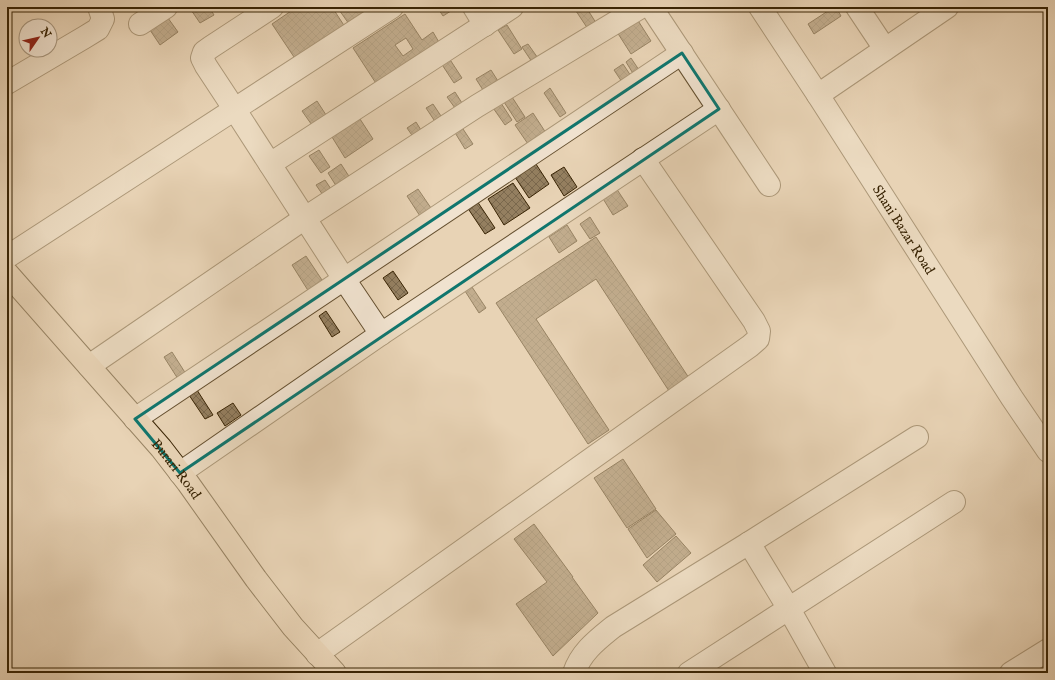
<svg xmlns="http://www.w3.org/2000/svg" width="1055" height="680" viewBox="0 0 1055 680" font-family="'IM FELL English',serif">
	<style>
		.building { fill: url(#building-cross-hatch); stroke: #392404; fill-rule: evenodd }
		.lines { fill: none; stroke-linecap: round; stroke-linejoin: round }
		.minor-casing { stroke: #655030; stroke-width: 24 }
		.major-casing { stroke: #392404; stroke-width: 24 }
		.minor { stroke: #f0e2cf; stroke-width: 22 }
		.major { stroke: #e8d3b5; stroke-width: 22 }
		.marked { fill: none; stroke: #0f766e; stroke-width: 3; stroke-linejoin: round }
		.labels { text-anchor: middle; stroke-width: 3; stroke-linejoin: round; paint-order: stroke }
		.street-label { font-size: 14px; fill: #392404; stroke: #f0e2cf }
	</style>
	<defs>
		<pattern id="building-cross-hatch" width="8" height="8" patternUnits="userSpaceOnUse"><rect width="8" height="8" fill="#947f60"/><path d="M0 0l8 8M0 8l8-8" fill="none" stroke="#7a684d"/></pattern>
	</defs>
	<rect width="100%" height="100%" fill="#e8d3b5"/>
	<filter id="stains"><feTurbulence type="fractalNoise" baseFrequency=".005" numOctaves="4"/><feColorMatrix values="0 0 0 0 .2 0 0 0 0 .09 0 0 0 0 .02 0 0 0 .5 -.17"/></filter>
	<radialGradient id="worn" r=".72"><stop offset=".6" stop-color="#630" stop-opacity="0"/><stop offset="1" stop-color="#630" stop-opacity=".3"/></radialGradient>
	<path class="building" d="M189 7H209L214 15 200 23Z
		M297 7H332L347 30 298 63 272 24Z
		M337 7H389L354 31Z
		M437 7H453L454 9 443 16Z
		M576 7H586L598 26 590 32 574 8Z
		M834 7H836L841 16 814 34 808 24Z
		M405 14 422 40 433 32 440 44 381 91 353 48ZM406 38 413 49 403 56 395 45Z
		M168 18 178 32 160 45 150 30Z
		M637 19 651 41 631 54 617 32Z
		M507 25 522 49 514 54 498 30Z
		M528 44 540 61 534 65 522 47Z
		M447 55 462 78 454 83 439 60Z
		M631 58 643 76 637 80 626 62Z
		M623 64 635 82 626 88 614 70Z
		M491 70 503 89 488 98 476 79Z
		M550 88 566 113 560 117 544 93Z
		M455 92 462 103 455 108 447 97Z
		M512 97 525 117 517 122 504 102Z
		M499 100 512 120 505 125 491 105Z
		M317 101 328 118 314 128 302 111Z
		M433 104 445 122 438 126 426 108Z
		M533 113 546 133 528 144 515 125Z
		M360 119 373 139 345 158 332 137Z
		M416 122 426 138 418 144 407 128Z
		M461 126 473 144 465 149 454 131Z
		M319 150 330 167 321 173 309 156Z
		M534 161 549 184 529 198 513 174Z
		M341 164 354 184 340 192 328 173Z
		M564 167 577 187 564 196 551 175Z
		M325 180 335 195 327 201 316 185Z
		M513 183 530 208 504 225 488 199Z
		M616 188 628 206 613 215 602 197Z
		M418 189 431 208 420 216 407 196Z
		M477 201 495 228 485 234 467 207Z
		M590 217 600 233 590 239 580 224Z
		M567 225 577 241 559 253 549 237Z
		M596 237 689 378 669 391 596 279 536 319 609 430 588 444 496 303Z
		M306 256 324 283 309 292 292 265Z
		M393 271 408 293 398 300 383 278Z
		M472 287 486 308 479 313 465 291Z
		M326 311 340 332 332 337 319 316Z
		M172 352 186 374 178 379 164 357Z
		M197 390 213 415 205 419 189 395Z
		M233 403 241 415 225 426 217 413Z
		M623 459 656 509 627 528 594 478Z
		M656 510 676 534 647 558 628 529Z
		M534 524 573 577H572L598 613 553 656 516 604 547 582 514 539Z
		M676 536 691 553 657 582 643 565Z"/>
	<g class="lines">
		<defs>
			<g id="minor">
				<path d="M272 7 211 47 204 52 202 58 206 66 235 110 344 279 381 334"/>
				<path d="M474 7 485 25"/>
				<path d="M651 7 769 185"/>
				<path id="s1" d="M760 7 818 95 1012 398 1048 451"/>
				<path d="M857 7 885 49"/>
				<path d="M140 24 166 7"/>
				<path d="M7 83 85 37 98 29 103 19 99 7"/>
				<path d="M818 95 947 7"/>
				<path d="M270 164 512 7"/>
				<path d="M7 257 392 7"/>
				<path d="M89 366 305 218 477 106 641 7"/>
				<path d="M135 419 682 53"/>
				<path d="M180 473 381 334 719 109"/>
				<path d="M749 543 789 609 825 673"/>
				<path d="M317 654 750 346 758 339 759 331 754 321 643 159"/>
				<path d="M574 673C581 652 597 640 613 627L749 543 917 437"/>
				<path d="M689 673 954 502"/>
				<path d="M1011 673 1048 650"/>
			</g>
			<g id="major">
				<path id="s2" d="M7 273 161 448 188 483 256 579 293 627 335 673"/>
			</g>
		</defs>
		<use href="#minor" class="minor-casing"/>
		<use href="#major" class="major-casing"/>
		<use href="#minor" class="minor"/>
		<use href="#major" class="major"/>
	</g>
	<path d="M0 0H1055V680H0ZM682 53 719 109 180 473 135 419Z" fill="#e8d3b5" fill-opacity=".55" fill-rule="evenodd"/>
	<path class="marked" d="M682 53 719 109 180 473 135 419Z"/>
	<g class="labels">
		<g class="street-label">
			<text dy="5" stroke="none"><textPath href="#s1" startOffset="265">Shani Bazar Road</textPath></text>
			<text dy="5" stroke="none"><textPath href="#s2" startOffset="259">Burari Road</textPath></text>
		</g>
	</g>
	<rect width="1055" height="680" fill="none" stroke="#e8d3b5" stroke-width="24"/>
	<rect x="8" y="8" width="1039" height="664" fill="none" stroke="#392404" stroke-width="2"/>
	<rect x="12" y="12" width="1031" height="656" fill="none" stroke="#392404"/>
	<g transform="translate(38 38) rotate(56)"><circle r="19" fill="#f0e2cf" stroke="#a7967e"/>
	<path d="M0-3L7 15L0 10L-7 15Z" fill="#8f2418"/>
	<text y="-6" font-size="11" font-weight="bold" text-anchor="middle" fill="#392404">N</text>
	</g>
	<rect width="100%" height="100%" filter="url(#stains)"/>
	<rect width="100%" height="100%" fill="url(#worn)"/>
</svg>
